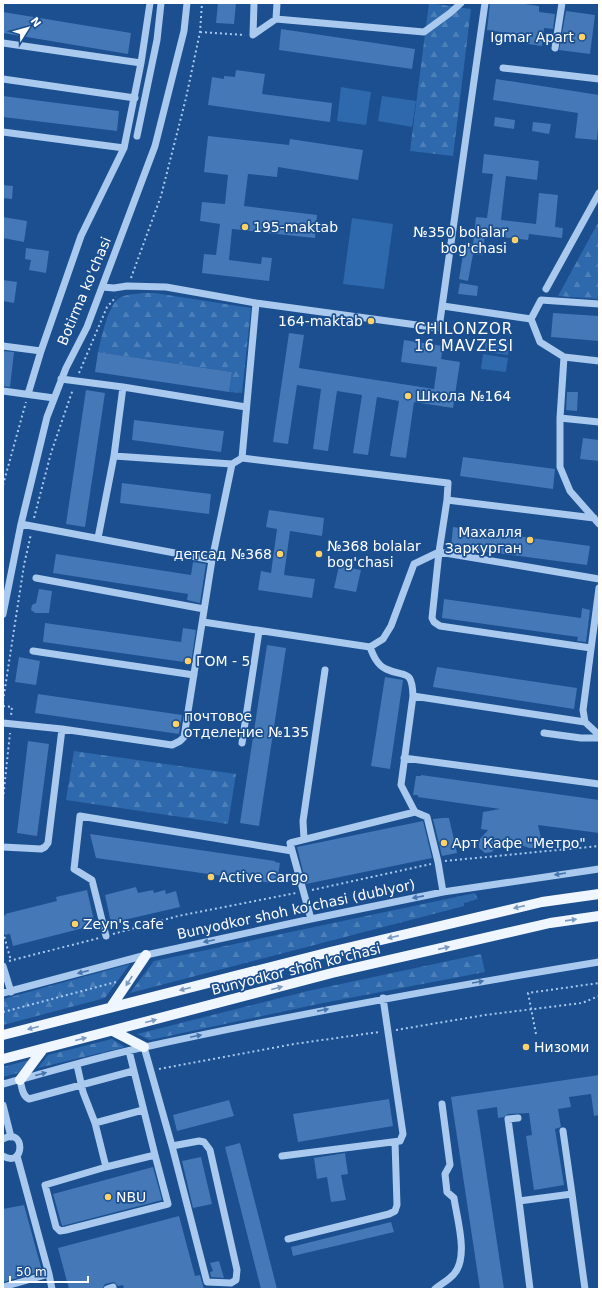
<svg xmlns="http://www.w3.org/2000/svg" width="602" height="1292" viewBox="0 0 602 1292" font-family="'DejaVu Sans',sans-serif">
	<style>
		.forest { fill: url(#forest-firs) }
		.pitch { fill: #2e69ad }
		.building { fill: #4478b7 }
		.lines { fill: none; stroke-linecap: round; stroke-linejoin: round }
		.path { stroke: #a9c9ee; stroke-width: 2; stroke-dasharray: 2 3; stroke-linecap: butt }
		.minor { stroke: #a9c9ee; stroke-width: 7 }
		.major { stroke: #f0f6ff; stroke-width: 10 }
		.oneway { fill: #4674ac }
		.oneway2 { fill: #7b9ac1 }
		.poi-dot { fill: #ffd166; stroke: #1b4f8f; stroke-width: 1.5 }
		.labels { text-anchor: middle; stroke-width: 3.5; stroke-linejoin: round; paint-order: stroke }
		.poi-label { font-size: 14px; fill: #fff; stroke: #1b4f8f; text-anchor: start }
		.street-label { font-size: 14px; fill: #fff; stroke: #1b4f8f }
		.neighbourhood-label { font-size: 15px; letter-spacing: 1px; fill: #fff; stroke: #1b4f8f }
	</style>
	<defs>
		<pattern id="forest-firs" width="22" height="20" patternUnits="userSpaceOnUse"><rect width="22" height="20" fill="#2e69ad"/><path d="M5 1l3.5 6h-7zM16 11l3.5 6h-7z" fill="#4d80b9"/></pattern>
	</defs>
	<rect width="100%" height="100%" fill="#1b4f8f"/>
	<path class="forest" d="M429 3 471 9 453 156 410 151Z
		M599 221V299L558 296Z
		M144 293H155L251 308 242 393 229 392 232 372 98 352C102 337 108 303 121 297 128 294 136 294 144 293Z
		M74 751 236 774 228 824 66 800Z
		M475 893 478 899 464 903V906L130 993 154 961Z
		M481 954 485 972 318 1004 150 1040 137 1034 308 991Z
		M130 964 105 998 3 1025V999Z
		M112 1039 125 1047 38 1068 48 1055Z
		M29 1060 18 1073 3 1077V1067Z"/>
	<path class="pitch" d="M341 87 371 92 366 125 337 121Z
		M382 96 416 101 412 127 378 121Z
		M352 218 393 224 384 289 343 284Z
		M486 338 510 341 508 355 484 352Z
		M483 354 508 358 506 372 481 369Z"/>
	<path class="building" d="M218 3H236L234 24 216 23Z
		M490 3H518L539 6V12L555 14 553 29 544 28 542 46 528 44 529 36 487 30Z
		M566 11 595 15 590 54 559 50Z
		M3 12 131 33 128 54 3 33Z
		M281 29 415 49 412 69 279 50Z
		M236 70 265 74 262 94 332 103 330 122 208 105 212 77 224 79V76L235 77Z
		M496 79 599 95V116L597 140 575 138 578 113 493 100Z
		M3 96 119 111 117 131 3 117Z
		M495 117 515 120 514 129 494 126Z
		M533 122 551 124 549 134 532 131Z
		M208 136 289 145 290 139 363 150 358 180 278 167 277 177 248 174 244 206 317 215 315 238 232 229 229 260 261 264 262 257 272 258 269 281 202 273 204 254 216 255 220 224 200 221 202 202 225 204 228 175 204 172Z
		M484 154 539 161 537 180 506 176 501 220 536 224 539 193 558 195 555 227 563 228 562 238 529 234 528 240 485 235 482 255 473 254 468 281 459 279 465 243 473 244 476 217 487 218 493 174 482 173Z
		M3 185 13 186 12 199 3 198Z
		M3 217 27 221 24 242 3 238Z
		M26 248 49 251 46 273 29 270 31 260 25 259Z
		M3 280 17 282 14 303 3 301Z
		M460 283 478 286 477 296 458 294Z
		M553 313 599 316V341L551 337Z
		M289 333 304 335 299 368 434 389 437 367 401 362 404 340 443 346 441 359 460 362 453 408 414 402 406 458 390 456 399 401 377 397 368 455 353 453 362 395 337 391 328 451 313 449 321 389 297 385 288 444 273 442Z
		M3 351 14 352 10 387 3 386Z
		M98 352 232 372 229 392 95 372Z
		M86 390 105 393 85 527 66 524Z
		M567 392H578L577 411 566 410Z
		M134 420 224 431 221 452 132 440Z
		M583 438 599 440V461L580 459Z
		M463 457 555 469 553 489 460 476Z
		M122 483 211 494 209 514 120 503Z
		M269 510 324 518 322 536 290 531 284 575 315 579 312 598 258 590 261 571 271 573 277 529 266 527Z
		M453 527 590 546 587 565 451 547Z
		M56 554 191 575 193 562 206 564 200 603 187 600 188 594 53 573Z
		M339 566 361 570 356 592 334 588Z
		M39 589 52 591 49 613H35L31 610 32 605 36 603Z
		M444 599 581 618 582 608 590 610 586 642 577 641 578 637 442 618Z
		M45 623 181 642 183 628 196 630 191 663 43 642Z
		M267 645 286 648 259 826 240 823Z
		M19 657 40 661 36 685 15 682Z
		M437 667 577 688 574 709 433 687Z
		M385 677 403 680 390 769 371 766Z
		M38 694 182 715 179 734 35 713Z
		M28 741 49 744 37 836 17 833Z
		M421 775 599 800V833L538 825 542 842 541 845 536 848H529L524 846H497L492 852 485 853 479 848V840L488 830 481 829 483 812 500 809 418 797V795H413L416 776H421Z
		M443 818H449L457 853 442 856 433 819Z
		M423 821 432 858 306 884 297 847Z
		M90 834 275 861V862L280 863 277 882 272 881V883L96 858Z
		M136 887 138 893 153 890 154 893 165 890 166 894 176 891 180 907 111 923 105 895Z
		M87 890 95 925 13 946 10 934 5 935 3 925V916L6 915 5 914 57 901 56 897Z
		M599 1075V1115L594 1116 591 1094 569 1097 571 1107 558 1109 561 1127 555 1129 564 1185 534 1190 526 1136 532 1135 529 1113 508 1114 504 1117 498 1118 497 1107 477 1110 504 1289H480L451 1097Z
		M389 1099 393 1126 298 1142 293 1114Z
		M229 1100 234 1116 177 1131 173 1115Z
		M240 1143 277 1289H261L225 1147Z
		M345 1153 348 1174 341 1175 346 1200 331 1202 327 1177 317 1179 314 1158Z
		M201 1157 212 1204 193 1208 182 1161Z
		M153 1167 162 1200 62 1226 53 1194Z
		M24 1205 42 1271 3 1282V1209Z
		M179 1216 195 1276 200 1275 204 1289H124L123 1285 118 1286 114 1282 105 1284 102 1289H69L58 1248Z
		M391 1222 394 1232 293 1256 291 1247Z
		M219 1261 224 1278 211 1277 210 1272 213 1271 210 1263Z"/>
	<g class="lines">
		<path class="path" d="M200 32 245 35
			M131 278 161 196 186 98 200 32 202 3
			M79 373 107 307 116 297
			M3 485 26 402
			M34 518 51 453 73 389
			M3 701 24 565 31 534
			M3 706 12 707 11 716
			M3 799 10 733
			M445 861 599 846
			M312 890 431 864
			M3 932 11 961
			M113 934 178 916 296 893
			M9 961 99 938
			M3 1012 116 982
			M396 1030 485 1015 582 1003 599 996
			M536 1034 528 993 599 983
			M159 1069 294 1044 379 1032"/>
		<path class="minor" d="M254 3 253 35 276 19 424 32 450 13 461 3
			M276 19 277 3
			M3 43 141 63
			M555 48 562 3
			M503 68 599 79
			M3 79 135 98
			M3 132 124 148
			M137 136 157 40 161 3
			M102 287 114 288 127 286 166 287 256 303 439 328 485 3
			M546 289 599 193
			M443 306 531 319 540 342 564 357 560 418V467L570 491 599 524
			M531 319 541 300 599 304
			M3 346 41 351
			M564 357 599 361
			M61 379 123 387 114 456 98 538
			M123 387 246 407
			M3 391 54 398
			M28 394 41 351 81 236 124 148 141 63 150 3
			M560 418 599 422
			M114 456 232 464
			M242 458 448 483 447 500 439 552 414 564 391 626 383 639 370 647
			M447 500 594 518
			M21 524 212 560 232 464 242 458 256 303
			M36 578 204 609
			M599 588 583 710 585 722 599 735
			M3 614 21 524 47 417 66 368 87 327 155 146 184 31 187 3
			M203 622 370 647C373 655 377 665 386 669 405 678 412 668 413 696L401 785 415 812 427 817 438 862 443 892
			M591 648 440 626 434 622 432 618 439 552 599 579
			M33 651 194 675
			M413 696 585 722
			M3 723 62 729 172 745 180 741 184 737 212 560
			M544 733 581 738H599
			M242 743 259 631
			M404 758 599 784
			M304 839 303 821 325 670
			M3 847 41 849 45 847 48 843 62 729
			M311 919 290 843 415 812
			M106 936 92 880 74 869 80 816 292 851
			M3 966 11 992
			M3 993 146 955 311 919 443 892 599 869
			M144 1047 172 1146 207 1282 231 1283 236 1280 237 1270 210 1150 204 1142 199 1141 172 1146
			M129 1051 155 1155 168 1204 66 1230 60 1231 56 1227 45 1185 106 1167 155 1155
			M77 1065 83 1092 95 1123 106 1167
			M20 1080C22 1087 22 1096 29 1099L133 1071
			M3 1084C50 1072 97 1057 145 1047 295 1014 447 987 599 962
			M3 1105 11 1137
			M518 1118 508 1119 519 1201
			M95 1123 143 1110
			M563 1131 572 1194
			M3 1139C26 1126 25 1169 3 1156
			M17 1156 49 1274 52 1289
			M282 1156 400 1141 403 1134 383 998
			M288 1239 389 1214 395 1211 397 1205 395 1142
			M3 1287 49 1274
			M107 1289 113 1287
			M435 1289C441 1284 449 1280 454 1274 469 1257 457 1219 454 1198L447 1192 445 1174 450 1165 442 1104
			M530 1289 519 1201 572 1194 585 1289"/>
		<path class="major" d="M111 1007 146 955
			M113 1031 144 1047
			M3 1035 330 952 542 902 599 894
			M3 1059 332 973 550 923 599 916
			M20 1080 43 1049"/>
	</g>
	<defs><path id="oneway-solid" d="M-6-.8H1V-3.2L6.5 0L1 3.2V.8H-6Z"/></defs>
	<g class="oneway">
		<use href="#oneway-solid" transform="translate(560 874) rotate(171)"/>
		<use href="#oneway-solid" transform="translate(418 897) rotate(169)"/>
		<use href="#oneway-solid" transform="translate(209 941) rotate(168)"/>
		<use href="#oneway-solid" transform="translate(83 972) rotate(165)"/>
		<use href="#oneway-solid" transform="translate(478 982) rotate(-10)"/>
		<use href="#oneway-solid" transform="translate(323 1010) rotate(-11)"/>
		<use href="#oneway-solid" transform="translate(196 1036) rotate(-12)"/>
		<use href="#oneway-solid" transform="translate(41 1074) rotate(-15)"/>
	</g>
	<g class="oneway2">
		<use href="#oneway-solid" transform="translate(519 907) rotate(167)"/>
		<use href="#oneway-solid" transform="translate(571 920) rotate(-8)"/>
		<use href="#oneway-solid" transform="translate(393 937) rotate(167)"/>
		<use href="#oneway-solid" transform="translate(444 948) rotate(-13)"/>
		<use href="#oneway-solid" transform="translate(129 981) rotate(123)"/>
		<use href="#oneway-solid" transform="translate(277 988) rotate(-15)"/>
		<use href="#oneway-solid" transform="translate(185 989) rotate(166)"/>
		<use href="#oneway-solid" transform="translate(151 1021) rotate(-15)"/>
		<use href="#oneway-solid" transform="translate(33 1028) rotate(166)"/>
		<use href="#oneway-solid" transform="translate(81 1039) rotate(-14)"/>
	</g>
	<g class="poi-dot">
		<circle cx="582" cy="37" r="4"/>
		<circle cx="245" cy="227" r="4"/>
		<circle cx="515" cy="240" r="4"/>
		<circle cx="371" cy="321" r="4"/>
		<circle cx="408" cy="396" r="4"/>
		<circle cx="530" cy="540" r="4"/>
		<circle cx="280" cy="554" r="4"/>
		<circle cx="319" cy="554" r="4"/>
		<circle cx="188" cy="661" r="4"/>
		<circle cx="176" cy="724" r="4"/>
		<circle cx="444" cy="843" r="4"/>
		<circle cx="211" cy="877" r="4"/>
		<circle cx="75" cy="924" r="4"/>
		<circle cx="526" cy="1047" r="4"/>
		<circle cx="108" cy="1197" r="4"/>
	</g>
	<g class="labels">
		<g class="poi-label">
			<text x="574" y="42" text-anchor="end">Igmar Apart</text>
			<text x="253" y="232">195-maktab</text>
			<text x="507" y="237" text-anchor="end">№350 bolalar<tspan x="507" dy="16">bog'chasi</tspan></text>
			<text x="363" y="326" text-anchor="end">164-maktab</text>
			<text x="416" y="401">Школа №164</text>
			<text x="522" y="537" text-anchor="end">Махалля<tspan x="522" dy="16">Заркурган</tspan></text>
			<text x="327" y="551">№368 bolalar<tspan x="327" dy="16">bog'chasi</tspan></text>
			<text x="272" y="559" text-anchor="end">детсад №368</text>
			<text x="196" y="666">ГОМ - 5</text>
			<text x="184" y="721">почтовое<tspan x="184" dy="16">отделение №135</tspan></text>
			<text x="452" y="848">Арт Кафе "Метро"</text>
			<text x="219" y="882">Active Cargo</text>
			<text x="83" y="929">Zeyn's cafe</text>
			<text x="534" y="1052">Низоми</text>
			<text x="116" y="1202">NBU</text>
		</g>
		<g class="street-label">
			<text transform="translate(84 291) rotate(-67)" y="5">Botirma ko'chasi</text>
			<text transform="translate(296 909) rotate(-12)" y="5">Bunyodkor shoh koʻchasi (dublyor)</text>
			<text transform="translate(296 969) rotate(-14)" y="5">Bunyodkor shoh ko'chasi</text>
		</g>
		<g class="neighbourhood-label">
			<text x="464" y="334">CHILONZOR<tspan x="464" dy="17">16 MAVZESI</tspan></text>
		</g>
	</g>
	<rect width="602" height="1292" fill="none" stroke="#ffffff" stroke-width="8"/>
	<g transform="translate(28 28) rotate(53)" stroke="#1b4f8f" stroke-width="3" paint-order="stroke">
	<path d="M0-3L7 15L0 10L-7 15Z" fill="#ffffff"/>
	<text y="-6" font-size="11" font-weight="bold" text-anchor="middle" fill="#ffffff">N</text>
	</g>
	<path d="M10 1276v6h78v-6" fill="none" stroke="#ffffff" stroke-width="2"/>
	<text x="16" y="1276" font-size="12" fill="#ffffff" stroke="#1b4f8f" stroke-width="3" paint-order="stroke">50 m</text>
</svg>
